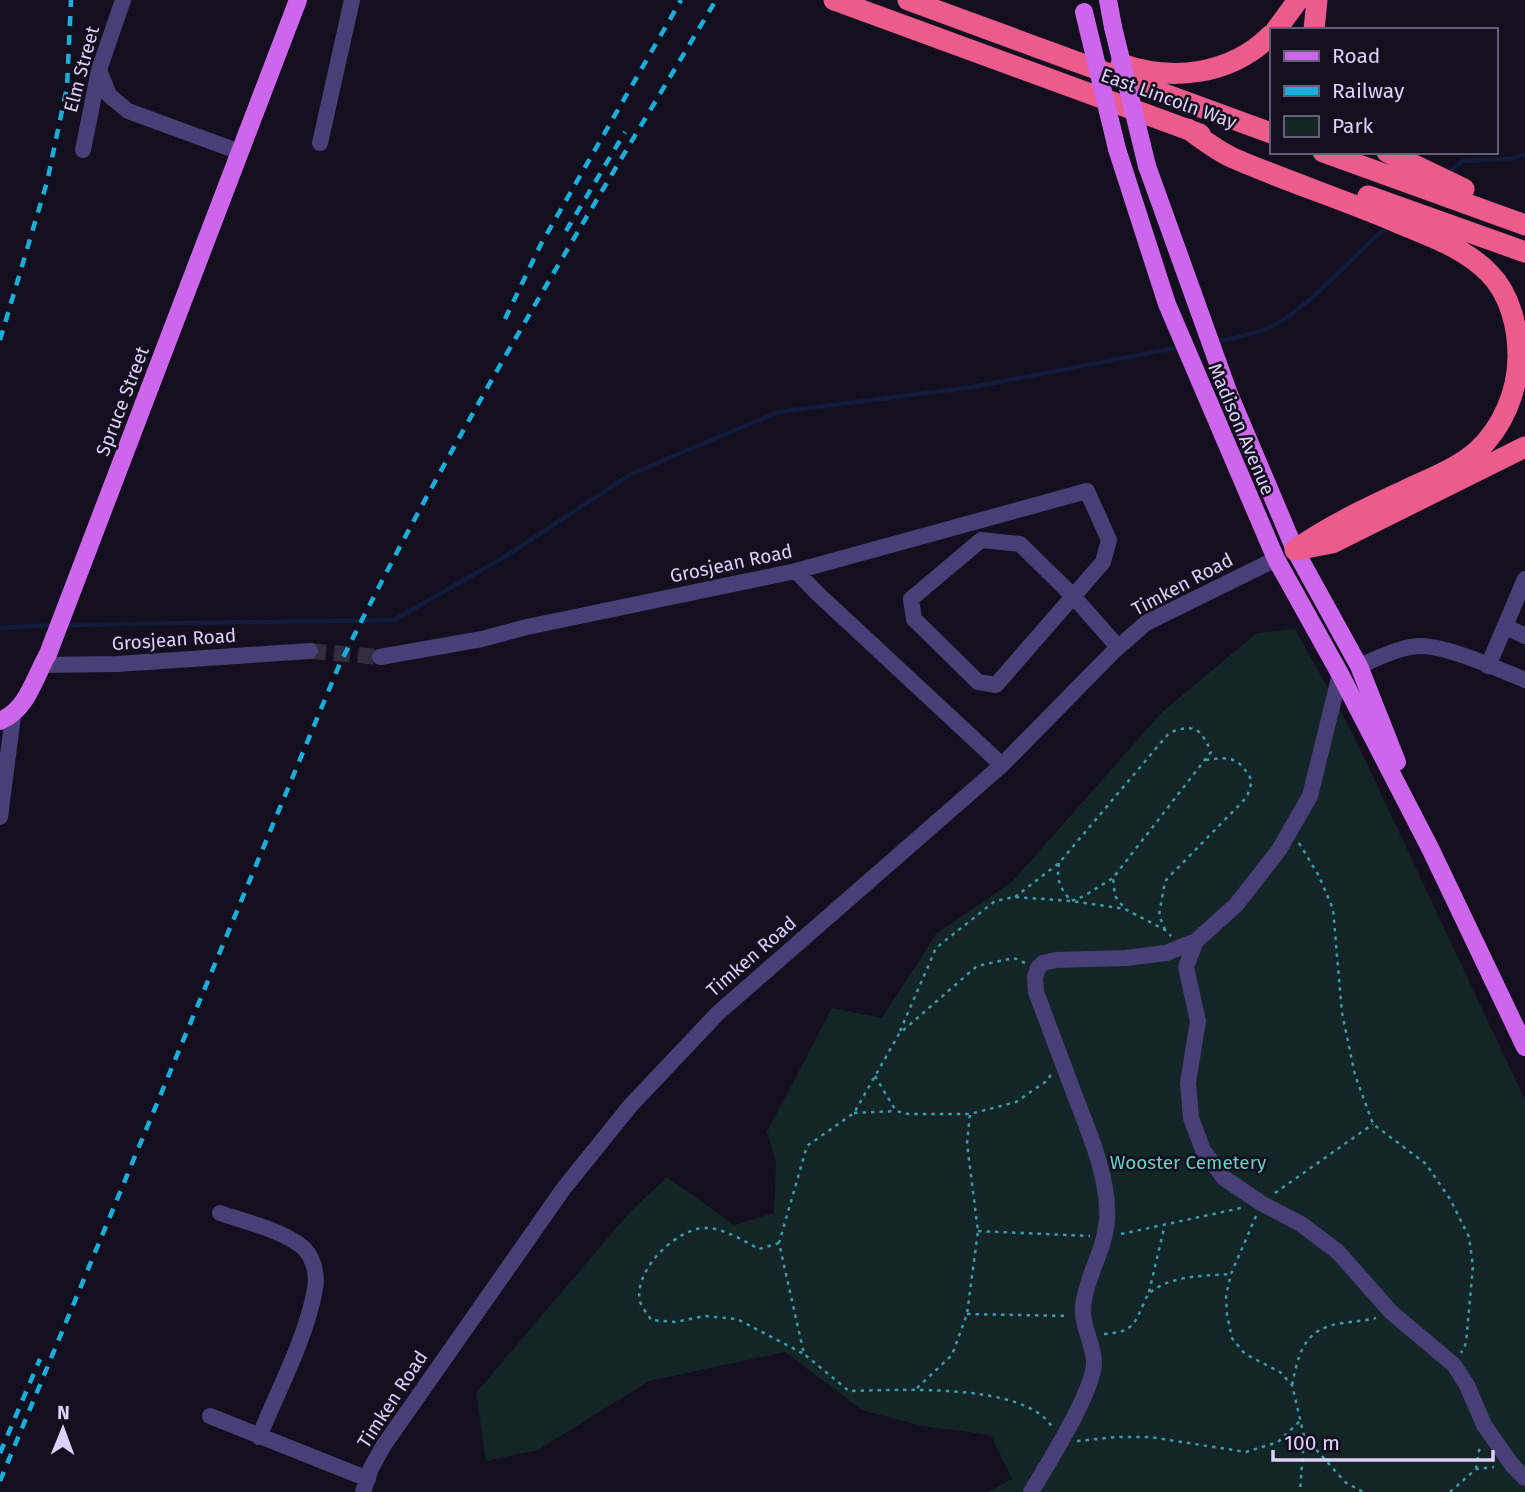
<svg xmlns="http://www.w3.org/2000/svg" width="1525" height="1492" viewBox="0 0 1525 1492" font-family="'Fira Sans',sans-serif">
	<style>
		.green { fill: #132527 }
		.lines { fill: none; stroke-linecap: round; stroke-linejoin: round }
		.stream { stroke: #111b3b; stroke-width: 4.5 }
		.minor-tunnel { stroke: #322c3f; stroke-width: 16; stroke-dasharray: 16 8; stroke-linecap: butt }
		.path { stroke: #3c9ba3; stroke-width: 2.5; stroke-dasharray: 3.5 5; stroke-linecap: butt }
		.minor { stroke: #493f77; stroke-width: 16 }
		.major { stroke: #cd66ec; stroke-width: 18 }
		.highway { stroke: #eb5b8c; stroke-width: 21 }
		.rail { stroke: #1baedc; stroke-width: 4.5; stroke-dasharray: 10 9; stroke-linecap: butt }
		.major-bridge { stroke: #cd66ec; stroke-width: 18 }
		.labels { text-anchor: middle; stroke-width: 5; stroke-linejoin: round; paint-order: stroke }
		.street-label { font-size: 19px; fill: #dcd1f9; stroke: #140f1e }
		.park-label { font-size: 19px; fill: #67d0c4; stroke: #140f1e }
	</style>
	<rect width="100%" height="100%" fill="#140f1e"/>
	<path class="green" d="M1295 629 1351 730 1525 1100V1492H988L1012 1479 991 1435 922 1426 862 1410 785 1352 649 1381 538 1450 486 1461 476 1393 629 1213 667 1177 734 1225 774 1213 776 1162 767 1132 832 1008 882 1018 936 934 1013 881 1163 711 1257 633Z"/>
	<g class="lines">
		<path class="stream" d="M1447 174 1463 161 1510 159 1525 154
			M1216 341C1238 338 1264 333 1283 320 1322 294 1352 256 1388 226
			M65 625 394 620 506 556 631 474 778 412 973 387 1180 347
			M0 628 53 625"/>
		<path class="minor-tunnel" d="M310 651 380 657"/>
		<path class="path" d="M1299 843 1319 876 1333 909 1342 1013 1355 1075 1373 1124 1426 1164 1450 1199 1469 1237 1473 1266 1466 1343 1461 1353
			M1059 863C1056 880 1060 888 1071 901L1084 896 1113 878
			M1015 897 1059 863 1169 733C1194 723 1201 728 1211 752L1113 878 1115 896 1125 909
			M1165 930 1159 915 1165 881 1247 797 1252 781C1239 758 1233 756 1206 760
			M1025 963 1014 958 977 966 899 1034 854 1113 807 1146 779 1243 804 1354 849 1391C896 1390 1025 1382 1052 1427
			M900 1031 936 948 995 901 1015 897 1071 901 1125 909 1165 930 1171 936
			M875 1076 896 1111 908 1114H970L1016 1102 1048 1080 1051 1074
			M854 1113 896 1111
			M1275 1193 1373 1124
			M1256 1216 1231 1274 1226 1295 1227 1315 1232 1338 1245 1354 1280 1372 1292 1385 1304 1436 1300 1492
			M978 1231 1090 1236
			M1121 1234 1241 1208
			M779 1243 759 1249C744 1241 725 1229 708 1228 678 1226 633 1270 640 1301 641 1307 648 1314 651 1320L675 1322 705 1316 737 1319 804 1354
			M1149 1292 1165 1224
			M967 1314 1069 1316
			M1104 1334C1130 1332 1133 1328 1143 1305 1146 1299 1147 1294 1152 1291 1174 1275 1205 1276 1231 1274
			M1292 1385C1299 1352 1304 1328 1343 1323 1354 1321 1365 1321 1376 1318
			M917 1388 952 1355 967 1314 978 1231 967 1144 970 1114
			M1305 1437 1345 1482 1363 1492
			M1077 1441 1116 1437H1150L1246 1452 1278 1442 1300 1421
			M1476 1469 1480 1445
			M1450 1492 1476 1469 1494 1467"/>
		<path class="minor" d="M99 70 109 95 128 111 240 152
			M320 143 352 0
			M83 150 99 70 123 0
			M796 571 817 593 1002 765
			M1505 626 1525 636
			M380 657 482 639 527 627 796 571 1087 491 1109 540 1103 562 996 685 978 682 914 619 911 599 981 540 1020 544 1073 596 1118 647
			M41 665 117 664 310 651
			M1359 666C1379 658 1400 646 1422 646 1450 647 1498 669 1525 680
			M1488 666 1525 579
			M0 817 13 716
			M1196 941 1186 967 1198 1021 1188 1083 1191 1118 1203 1150 1224 1178 1261 1203 1301 1224 1338 1252 1391 1312 1454 1365 1467 1385 1484 1425 1512 1465 1525 1478
			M220 1213C246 1222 278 1229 300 1245 313 1254 318 1275 315 1289 306 1339 278 1390 259 1437
			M210 1416 368 1479
			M363 1492 371 1468 384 1445 564 1188 631 1105 718 1013 1002 765 1114 651 1146 623 1276 559
			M1031 1492C1047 1465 1093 1393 1094 1363 1094 1344 1081 1326 1083 1306 1086 1276 1105 1251 1107 1219 1109 1178 1090 1135 1075 1096 1062 1061 1049 1027 1036 992L1035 977 1038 968 1043 963 1056 960 1126 958 1166 953 1196 941 1236 905 1279 850 1310 796 1340 674"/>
		<path class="major" d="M1108 0 1113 27
			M1117 149 1167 304 1276 559 1340 674 1430 848 1525 1047
			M1147 166 1229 394 1295 550 1359 666 1397 762
			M0 721C28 709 34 678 48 654L298 0"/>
		<path class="highway" d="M834 0 1200 134
			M908 0 1271 133
			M1276 30 1298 0
			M1314 30 1317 0
			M1121 64C1172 82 1231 75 1271 35
			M1188 129C1202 139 1217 151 1233 158 1286 181 1342 199 1396 222 1428 236 1464 247 1489 273 1510 294 1518 327 1518 356 1518 391 1503 427 1477 451 1459 467 1434 477 1412 487 1372 506 1331 524 1295 550
			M1323 152 1525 225
			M1387 152 1464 189
			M1368 196 1525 252
			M1301 549 1332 543 1525 447"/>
		<path class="rail" d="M566 231 625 132
			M505 319 541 244 681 0
			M0 340 47 182 67 87 71 0
			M0 1453 40 1359
			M0 1481 338 668C451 438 585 220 716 0"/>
		<path class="major-bridge" d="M1084 12 1117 149
			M1113 27 1147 166"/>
	</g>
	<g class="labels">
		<g class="street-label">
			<text transform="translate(81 69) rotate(-75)" y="7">Elm Street</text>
			<text transform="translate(1169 98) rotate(20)" y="7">East Lincoln Way</text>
			<text transform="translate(122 401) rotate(-69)" y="7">Spruce Street</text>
			<text transform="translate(1242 429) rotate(67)" y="7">Madison Avenue</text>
			<text transform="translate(731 563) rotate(-12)" y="7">Grosjean Road</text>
			<text transform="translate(1182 584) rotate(-28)" y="7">Timken Road</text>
			<text transform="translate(174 639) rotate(-4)" y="7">Grosjean Road</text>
			<text transform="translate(751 956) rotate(-41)" y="7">Timken Road</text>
			<text transform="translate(392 1399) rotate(-57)" y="7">Timken Road</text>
		</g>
		<g class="park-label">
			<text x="1188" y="1169">Wooster Cemetery</text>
		</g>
	</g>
	<rect x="1270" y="28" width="228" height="126" fill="#140f1e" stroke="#645d76" stroke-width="2"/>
	<rect x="1284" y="51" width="35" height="10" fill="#cd66ec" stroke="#645d76" stroke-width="2"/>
	<text x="1332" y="63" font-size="21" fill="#dcd1f9">Road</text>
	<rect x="1284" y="86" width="35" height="10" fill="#1baedc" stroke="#645d76" stroke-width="2"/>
	<text x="1332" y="98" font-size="21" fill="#dcd1f9">Railway</text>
	<rect x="1284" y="116" width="35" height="21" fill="#132527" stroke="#645d76" stroke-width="2"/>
	<text x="1332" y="133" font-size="21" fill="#dcd1f9">Park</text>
	<g transform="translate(63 1429) rotate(1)" stroke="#140f1e" stroke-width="5" paint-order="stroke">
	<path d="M0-5L12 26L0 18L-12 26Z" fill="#dcd1f9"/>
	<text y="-10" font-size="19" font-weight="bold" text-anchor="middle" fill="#dcd1f9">N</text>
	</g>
	<path d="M1273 1450v10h220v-10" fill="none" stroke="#dcd1f9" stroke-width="3.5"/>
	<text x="1284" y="1450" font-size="21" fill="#dcd1f9" stroke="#140f1e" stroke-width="5" paint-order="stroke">100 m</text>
</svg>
